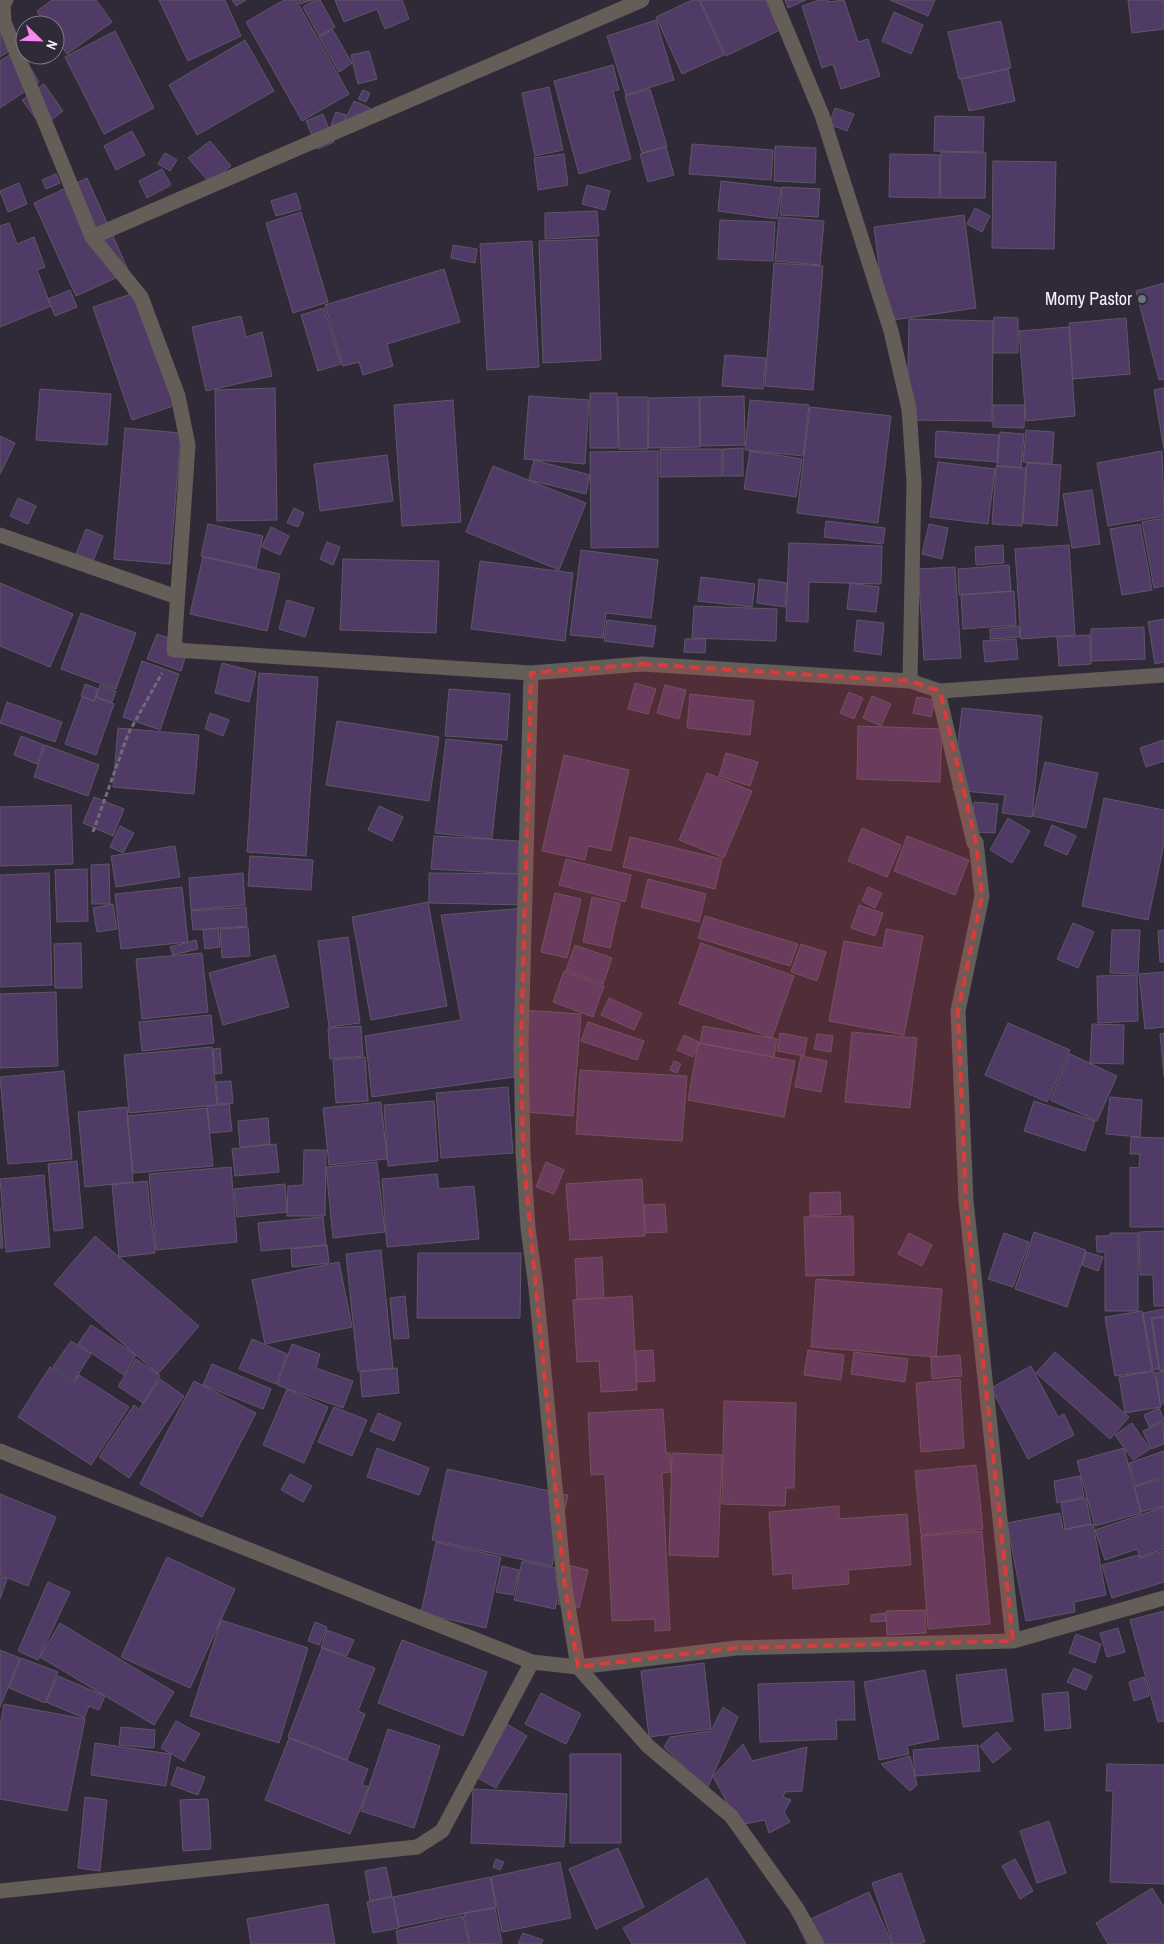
<svg xmlns="http://www.w3.org/2000/svg" width="1164" height="1944" viewBox="0 0 1164 1944" font-family="'Archivo Narrow',sans-serif">
	<style>
		.building { fill: #503b66; stroke: #5e5766 }
		.lines { fill: none; stroke-linecap: round; stroke-linejoin: round }
		.path { stroke: #716b78; stroke-width: 3; stroke-dasharray: 5 2.5; stroke-linecap: butt }
		.minor { stroke: #645d58; stroke-width: 15 }
		.marked { fill: #d93c3d; fill-opacity: 0.2; stroke: #d93c3d; stroke-width: 4; stroke-dasharray: 10 6; stroke-linejoin: round }
		.worship-dot { fill: #6b7280; stroke: #302a38; stroke-width: 2 }
		.labels { text-anchor: middle; stroke-width: 4; stroke-linejoin: round; paint-order: stroke }
		.poi-label { font-size: 18px; fill: #f5f0fa; stroke: #302a38; text-anchor: end }
	</style>
	<rect width="100%" height="100%" fill="#302a38"/>
	<path class="building" d="M52 0H96L112 22 67 54 55 37V25H46L37 11Z
		M159 0H225L241 36 188 61Z
		M232 0H246L236 6Z
		M284 0H296L349 94 302 121 246 22Z
		M298 0H312L300 4Z
		M315 0H320L335 27 319 36 303 7Z
		M335 0H402L409 19 385 29 377 9 344 22Z
		M692 0H699L724 55 682 74 656 17Z
		M700 0H766L780 30 726 56Z
		M785 0H806L788 8Z
		M819 0H828V2L844 0 858 42 868 39 880 76 841 89 833 64 822 68 802 6Z
		M890 0H935L928 16Z
		M1128 0H1164V29L1132 33Z
		M894 12 923 25 911 54 882 41Z
		M656 20 674 80 626 95 607 36Z
		M1001 21 1011 68 959 79 948 32Z
		M332 29 352 63 339 72 319 37Z
		M0 31 14 48 0 57Z
		M115 31 154 108 104 134 65 57Z
		M245 40 274 91 197 135 169 85Z
		M19 49 39 82 0 108V61Z
		M369 51 377 79 358 84 351 55Z
		M613 65 619 90 613 91 631 159 579 174 554 81Z
		M1008 69 1015 101 969 111 961 79Z
		M44 84 63 111 42 127 22 100Z
		M549 87 563 150 535 156 522 93Z
		M650 89 667 146 642 153 625 96Z
		M363 90 370 93 366 102 358 99Z
		M354 101 370 108 361 127 345 120Z
		M835 108 854 114 847 131 829 124Z
		M336 112 346 115 340 129 331 125Z
		M323 114 334 142 318 149 306 121Z
		M935 116 984 117 983 152 934 151Z
		M132 131 145 155 116 170 104 146Z
		M210 141 231 166 210 183 188 158Z
		M692 144 773 150 771 180 689 174Z
		M775 146 816 148 815 183 774 181Z
		M666 147 674 175 648 182 640 154Z
		M941 152 986 153 985 198H940Z
		M165 153 177 160 170 171 158 164Z
		M564 154 568 185 538 190 534 158Z
		M890 154 940 155 939 198 889 197Z
		M993 161 1056 162 1054 249 992 248Z
		M162 169 171 185 147 198 139 181Z
		M56 174 60 183 46 189 42 180Z
		M87 178 129 272 76 296 34 203Z
		M721 181 781 188 777 219 718 211Z
		M19 183 27 204 8 212 0 191Z
		M587 185 610 191 605 210 582 204Z
		M782 187 820 189 818 217 780 215Z
		M296 193 301 209 276 216 271 201Z
		M975 208 990 216 982 232 967 224Z
		M597 211 599 236 545 239V213Z
		M301 212 328 302 293 313 266 223Z
		M964 215 976 308 886 321 874 227Z
		M779 217 824 221 820 265 775 261Z
		M720 220 775 222 773 261 718 259Z
		M9 223 17 244 34 237 45 267 37 270 51 306 0 327V226Z
		M597 239 601 360 543 363 539 241Z
		M532 241 539 367 487 370 480 244Z
		M453 245 477 249 475 263 451 258Z
		M774 263 823 266 813 390 765 386Z
		M444 269 460 322 387 344 393 366 363 375 359 362 343 366 325 305Z
		M1164 283V379L1159 380 1136 291Z
		M70 290 77 307 55 316 48 299Z
		M137 292 176 405 132 420 93 307Z
		M324 308 341 364 318 371 301 315Z
		M241 316 246 337 262 332 272 376 206 391 192 327Z
		M994 317 1018 318V353H993Z
		M1126 318 1130 374 1073 379 1069 323Z
		M909 319 993 321 992 421 907 420Z
		M1069 327 1075 416 1026 421 1019 331Z
		M725 355 766 358 763 389 722 386Z
		M275 388 277 520 217 521 215 390Z
		M1164 388V450L1154 390Z
		M40 389 111 394 107 445 36 440Z
		M590 393H617L618 448H590Z
		M529 396 589 400 585 464 524 459Z
		M744 396 745 445 700 446V397Z
		M618 397H648V449H619Z
		M699 397 700 447 648 448 649 398Z
		M453 400 461 522 402 526 394 405Z
		M750 400 809 405 803 456 745 450Z
		M993 405H1025L1024 428 993 427Z
		M810 407 891 416 878 523 797 513Z
		M125 428 181 433 170 564 114 559Z
		M1026 430 1054 432 1052 464 1023 462Z
		M936 431 999 435 997 462 935 457Z
		M1000 432 1024 434 1021 468 997 466Z
		M0 436 15 443 0 474Z
		M743 448V476H723V449Z
		M660 449H722V476L660 477Z
		M658 451V547L591 548 590 452Z
		M750 451 802 459 796 497 744 489Z
		M1162 451 1164 516 1108 526 1097 463Z
		M387 455 393 501 320 511 314 464Z
		M534 460 590 475 586 494 529 480Z
		M938 462 995 469 988 524 930 517Z
		M1027 463 1061 465 1057 526 1023 523Z
		M493 466 586 503 559 570 466 532Z
		M996 466 1026 468 1022 526 992 524Z
		M1092 490 1100 544 1072 548 1063 494Z
		M18 498 36 506 28 524 10 516Z
		M294 508 304 513 298 527 287 523Z
		M1164 518V586L1154 588 1142 522Z
		M826 521 885 528 883 544 824 537Z
		M208 524 263 536 256 568 201 556Z
		M929 524 948 528 942 559 922 554Z
		M1140 524 1152 590 1122 595 1110 529Z
		M271 527 289 536 280 555 262 547Z
		M86 529 103 536 93 561 76 554Z
		M327 542 340 547 333 565 320 559Z
		M789 543 882 546 881 584 809 582 808 622 786 621Z
		M1003 545 1004 563 976 565 975 547Z
		M1069 545 1075 635 1021 639 1015 549Z
		M581 550 658 560 651 618 606 613 603 638 570 635Z
		M203 557 280 574 267 631 190 614Z
		M343 559 439 561 436 633 340 630Z
		M480 561 573 573 565 641 471 629Z
		M1009 565 1011 591 959 595 958 569Z
		M955 567 961 658 924 660 918 569Z
		M701 577 755 584 752 607 698 601Z
		M759 579 787 583 785 607 757 603Z
		M0 583 73 614 50 667 0 646Z
		M850 583 879 587 876 612 847 609Z
		M1014 591 1016 625 963 629 961 595Z
		M287 600 314 608 305 637 279 629Z
		M694 606 777 609 776 641 692 638Z
		M81 613 136 633 116 689 61 669Z
		M1164 619V662L1155 664 1148 622Z
		M607 620 656 626 653 647 604 641Z
		M857 620 884 623 881 655 854 651Z
		M1019 626 1020 637 990 639V629Z
		M1144 627 1145 659 1091 661V629Z
		M157 634 189 645 181 671 147 659Z
		M1090 635 1091 664 1059 666 1057 637Z
		M685 639H706L705 653 684 652Z
		M1016 639 1018 659 985 662 983 641Z
		M142 661 179 674 160 730 123 717Z
		M222 663 256 672 249 702 215 693Z
		M259 673 318 677 306 856 247 852Z
		M635 683 656 689 648 714 628 709Z
		M85 684 98 689 94 701 81 696Z
		M100 685 116 691 112 702 96 697Z
		M665 685 686 690 679 719 657 713Z
		M449 689 510 694 507 740 445 736Z
		M849 692 863 698 854 719 840 713Z
		M690 694 754 701 750 735 687 728Z
		M872 696 891 704 881 726 863 718Z
		M82 697 94 701 96 697 114 704 96 755 65 744Z
		M917 697 935 700 931 717 913 713Z
		M7 702 62 722 55 742 0 723Z
		M962 708 1042 716 1032 817 1002 813 1005 795 953 790Z
		M210 713 229 720 223 736 205 729Z
		M337 721 439 737 429 801 326 785Z
		M858 726 942 729 940 782 857 779Z
		M118 728 199 735 194 794 113 787Z
		M21 736 44 745 37 764 14 755Z
		M446 739 502 745 492 839 435 833Z
		M1164 740V761L1146 767 1140 748Z
		M45 745 99 765 88 796 34 777Z
		M726 753 758 762 750 786 719 776Z
		M564 755 629 770 611 851 588 846 585 860 542 851Z
		M1045 762 1098 773 1086 828 1033 816Z
		M707 773 752 791 724 858 679 840Z
		M94 797 124 809 113 836 83 823Z
		M1104 798 1164 810V844L1148 920 1082 906Z
		M974 802 998 804 995 833 971 832Z
		M71 805 73 864 0 866V807Z
		M379 806 403 817 392 841 368 830Z
		M1008 818 1030 831 1012 863 990 850Z
		M1052 825 1076 836 1067 855 1044 845Z
		M120 826 134 833 123 853 110 847Z
		M862 828 901 845 887 877 848 861Z
		M434 836 519 841 517 874 431 869Z
		M907 836 969 860 955 895 894 871Z
		M630 837 722 859 715 889 623 867Z
		M175 846 180 877 116 887 111 856Z
		M250 856 313 860 311 890 248 886Z
		M566 859 631 875 625 902 559 885Z
		M109 864 110 904H92L91 865Z
		M87 869 88 921 57 922 55 870Z
		M49 873 52 985 0 987V875Z
		M243 873 245 905 191 910 189 878Z
		M429 873 529 874 528 905 429 903Z
		M648 879 706 894 699 922 641 907Z
		M182 887 188 942 121 949 115 894Z
		M868 887 882 893 875 908 862 901Z
		M555 893 581 899 567 958 541 952Z
		M592 897 620 903 610 948 583 942Z
		M428 902 447 1006 371 1020 352 917Z
		M113 904 117 929 97 932 93 908Z
		M859 905 883 913 875 936 851 928Z
		M246 907 247 926 193 930 191 911Z
		M526 908 514 1077 372 1097 365 1036 461 1020 441 915Z
		M705 916 798 944 790 966 698 938Z
		M1073 923 1094 932 1078 968 1057 959Z
		M248 927 250 956 222 958 220 929Z
		M218 928 220 947 205 949 203 930Z
		M886 929 923 936 904 1035 829 1021 844 941 883 948Z
		M1112 930H1140L1138 974 1110 973Z
		M1164 930V962H1160L1158 931Z
		M348 937 360 1023 329 1027 318 941Z
		M196 940 198 949 173 955 170 947Z
		M81 943 82 988H55L54 944Z
		M701 943 794 976 772 1038 679 1004Z
		M801 944 826 952 817 981 791 972Z
		M575 945 612 958 603 984 566 970Z
		M202 953 208 1012 142 1019 136 959Z
		M275 955 289 1007 223 1025 209 973Z
		M564 971 604 986 593 1017 553 1002Z
		M1164 972V1027L1145 1029 1139 974Z
		M1137 975 1138 1021 1098 1023 1097 976Z
		M56 992 58 1066 0 1068V994Z
		M609 998 642 1013 634 1030 601 1015Z
		M523 1010 581 1014 573 1116 515 1111Z
		M211 1015 214 1043 142 1051 139 1022Z
		M588 1022 644 1041 637 1060 581 1041Z
		M1008 1023 1070 1050 1047 1102 985 1075Z
		M1092 1024 1124 1025 1123 1064 1090 1063Z
		M361 1026 363 1056 330 1059 328 1028Z
		M703 1026 777 1039 774 1057 700 1043Z
		M852 1032 917 1038 910 1108 845 1102Z
		M780 1033 807 1038 804 1056 777 1051Z
		M1164 1033V1076L1160 1034Z
		M817 1034 833 1036 831 1052 814 1049Z
		M684 1035 699 1042 693 1057 677 1050Z
		M698 1043 795 1061 784 1117 688 1100Z
		M212 1047 217 1105 129 1113 124 1055Z
		M220 1048 222 1073 215 1074 213 1049Z
		M1070 1054 1117 1076 1097 1121 1050 1100Z
		M801 1056 827 1061 821 1092 795 1087Z
		M365 1057 368 1101 336 1103 333 1060Z
		M674 1061 681 1064 677 1073 670 1070Z
		M580 1070 687 1076 682 1141 576 1134Z
		M64 1071 72 1159 8 1164 0 1077Z
		M231 1081 233 1103 218 1104 216 1082Z
		M508 1087 513 1153 441 1158 436 1093Z
		M1110 1097 1142 1100 1140 1137 1106 1134Z
		M434 1101 438 1161 388 1166 384 1105Z
		M1034 1101 1095 1121 1085 1151 1024 1131Z
		M381 1102 387 1159 329 1165 323 1108Z
		M229 1104 232 1131 210 1133 207 1106Z
		M127 1107 133 1182 85 1187 78 1112Z
		M207 1108 213 1166 133 1173 127 1116Z
		M268 1118 270 1144 240 1147 238 1121Z
		M1131 1137 1164 1138V1227H1130V1167L1139 1168 1140 1154H1130Z
		M276 1144 279 1172 235 1176 232 1149Z
		M304 1150H326L325 1216H287L288 1186 303 1185Z
		M77 1161 83 1228 54 1231 48 1164Z
		M377 1162 385 1232 333 1238 326 1167Z
		M546 1162 564 1170 554 1194 536 1187Z
		M231 1167 237 1242 156 1250 149 1174Z
		M437 1174 439 1189 474 1186 479 1239 387 1247 382 1179Z
		M44 1175 50 1247 6 1252 0 1179Z
		M642 1179 645 1236 570 1240 566 1184Z
		M147 1181 155 1253 119 1257 112 1185Z
		M285 1184 287 1212 237 1217 234 1189Z
		M840 1192 841 1214 810 1216V1193Z
		M665 1204 667 1232 645 1233 644 1205Z
		M0 1207 3 1248H0Z
		M853 1216 854 1275 806 1276 804 1217Z
		M323 1217 326 1245 261 1251 258 1223Z
		M1164 1231V1306H1154L1153 1275H1140L1139 1232Z
		M1034 1232 1086 1250 1067 1307 1015 1289Z
		M909 1233 932 1245 922 1266 898 1254Z
		M1004 1233 1029 1242 1013 1287 988 1279Z
		M1110 1233H1138V1311H1105V1252H1097L1096 1236H1110Z
		M95 1236 199 1326 158 1374 54 1284Z
		M327 1245 329 1263 292 1267 291 1249Z
		M381 1250 393 1368 358 1371 346 1254Z
		M1086 1252 1103 1257 1098 1271 1082 1265Z
		M418 1253H521L520 1318H417Z
		M602 1257 604 1298 577 1299 575 1259Z
		M339 1262 352 1327 265 1344 252 1280Z
		M816 1279 942 1289 936 1357 811 1347Z
		M405 1296 409 1338 394 1339 390 1298Z
		M632 1296 637 1390 601 1392 599 1361 577 1362 573 1300Z
		M1164 1309V1316L1151 1318 1159 1369 1153 1370 1143 1313Z
		M1142 1311 1152 1371 1115 1376 1105 1317Z
		M1164 1317V1370L1160 1371 1152 1319Z
		M91 1325 136 1355 124 1375 78 1344Z
		M252 1339 287 1354 276 1384 239 1369Z
		M71 1341 91 1354 74 1381 53 1367Z
		M292 1344 320 1354 316 1368 353 1381 343 1408 277 1385Z
		M653 1350 655 1381 637 1382 635 1351Z
		M808 1350 844 1355 841 1380 804 1375Z
		M854 1352 908 1359 905 1382 851 1374Z
		M1055 1352 1129 1417 1110 1439 1036 1373Z
		M960 1355 962 1376 932 1379 931 1357Z
		M136 1359 160 1376 143 1403 118 1386Z
		M212 1364 271 1389 263 1409 203 1385Z
		M1031 1366 1058 1417 1064 1414 1074 1435 1028 1459 991 1388Z
		M50 1367 74 1383 79 1375 129 1407 91 1465 18 1417Z
		M397 1368 399 1393 362 1397 360 1372Z
		M1154 1371 1161 1407 1125 1413 1119 1377Z
		M1164 1371V1404H1160L1156 1373Z
		M160 1379 184 1396 129 1478 99 1457 134 1405 139 1409Z
		M960 1379 964 1448 921 1452 916 1383Z
		M194 1381 256 1413 202 1517 140 1484Z
		M287 1389 328 1407 304 1463 263 1445Z
		M724 1401 796 1403 794 1488H786L785 1506 722 1504Z
		M334 1407 367 1420 352 1456 318 1442Z
		M1159 1408 1164 1420 1149 1427 1144 1415Z
		M663 1409 666 1453H670L671 1472 662 1473 670 1630 655 1631V1619L612 1621 605 1474 591 1475 588 1413Z
		M378 1413 401 1423 394 1441 370 1431Z
		M1163 1422 1164 1444 1151 1449 1143 1431Z
		M1132 1423 1150 1449 1133 1460 1115 1435Z
		M377 1448 429 1468 419 1495 367 1477Z
		M1124 1448 1141 1513 1095 1526 1077 1461Z
		M1164 1451V1476L1136 1486 1129 1463Z
		M672 1453 722 1455 718 1557 669 1555Z
		M976 1465 983 1529 921 1535 915 1471Z
		M447 1469 568 1495 552 1566 432 1540Z
		M290 1474 312 1486 303 1502 281 1490Z
		M1080 1476 1084 1497 1057 1503 1054 1481Z
		M1164 1478V1506L1141 1512 1134 1487Z
		M0 1494 56 1517 28 1586 0 1575Z
		M1086 1498 1091 1524 1065 1529 1061 1503Z
		M839 1506V1519L907 1514 911 1565 848 1570 849 1584 793 1589 792 1573 773 1575 769 1512Z
		M1164 1507V1549L1140 1557 1137 1549 1105 1560 1095 1530Z
		M1060 1513 1063 1530 1093 1524 1106 1595 1074 1602 1075 1612 1026 1621 1007 1523Z
		M982 1531 990 1624 928 1629 921 1536Z
		M436 1542 501 1557 486 1628 421 1613Z
		M1164 1551V1582L1112 1598 1102 1565 1138 1555 1140 1558Z
		M167 1557 235 1589 190 1688 121 1657Z
		M522 1561 564 1570 555 1609 514 1600Z
		M567 1565 588 1570 579 1608 558 1604Z
		M502 1566 519 1570 513 1595 496 1592Z
		M0 1577 7 1579 0 1599Z
		M48 1582 70 1592 38 1660 18 1651Z
		M925 1610 926 1633 887 1635 886 1611Z
		M1164 1611V1721L1158 1722 1130 1620Z
		M885 1613 886 1621 871 1622V1615Z
		M221 1620 308 1648 279 1743 190 1716Z
		M315 1622 327 1627 319 1645 308 1641Z
		M60 1623 174 1692 154 1725 40 1657Z
		M1118 1628 1125 1652 1107 1657 1100 1633Z
		M327 1630 354 1640 347 1656 321 1647Z
		M1076 1634 1101 1644 1095 1663 1069 1653Z
		M402 1640 487 1672 463 1736 378 1703Z
		M322 1648 375 1668 358 1711 365 1714 347 1760 288 1737Z
		M0 1650 20 1658 0 1707Z
		M21 1658 58 1672 45 1703 9 1688Z
		M704 1663 711 1729 649 1737 641 1671Z
		M1074 1668 1092 1676 1086 1690 1067 1682Z
		M1006 1669 1013 1721 963 1727 956 1675Z
		M925 1670 939 1739 907 1746 909 1754 879 1760 864 1682Z
		M58 1676 105 1696 99 1710 89 1706 84 1718 46 1702Z
		M1144 1677 1149 1696 1134 1701 1129 1682Z
		M854 1681 855 1720H836L837 1739 760 1742 758 1684Z
		M1068 1692 1071 1728 1045 1731 1042 1694Z
		M541 1693 581 1714 566 1744 525 1724Z
		M4 1704 85 1719 67 1811 0 1799V1727Z
		M723 1707 738 1717 707 1789 664 1747 670 1737 711 1731Z
		M176 1721 200 1734 184 1761 161 1748Z
		M507 1724 527 1736 496 1788 476 1777Z
		M121 1727 155 1730 154 1748 119 1745Z
		M388 1729 440 1746 414 1828 361 1811Z
		M997 1732 1011 1749 993 1763 980 1746Z
		M289 1738 368 1769 362 1785 369 1787 350 1834 265 1800Z
		M95 1743 171 1754 166 1786 91 1775Z
		M743 1744 752 1761 807 1747 802 1791 785 1792 783 1797 791 1800 784 1812 790 1822 769 1833 765 1820 739 1825 713 1776Z
		M978 1745 980 1771 915 1776 913 1750Z
		M570 1754H621V1843H570Z
		M910 1756 917 1785 910 1791 881 1764Z
		M1107 1764 1164 1765V1884L1110 1882 1113 1791H1106Z
		M177 1767 205 1777 198 1795 171 1785Z
		M473 1789 567 1794 564 1847 471 1843Z
		M85 1797 107 1800 100 1871 78 1868Z
		M208 1799 211 1849 183 1851 180 1800Z
		M1049 1821 1066 1873 1037 1883 1020 1831Z
		M618 1848 644 1907 596 1929 569 1869Z
		M496 1859 504 1862 500 1870 493 1867Z
		M1015 1859 1033 1891 1020 1899 1002 1866Z
		M560 1862 571 1918 502 1932 491 1877Z
		M386 1867 392 1896 370 1901 365 1871Z
		M901 1873 925 1942 920 1944H893L872 1883Z
		M490 1877 496 1907 399 1927 393 1897Z
		M707 1878 746 1944H632L623 1928Z
		M1152 1888 1164 1907V1944H1108L1096 1923Z
		M869 1892 892 1944H807L798 1925Z
		M393 1897 399 1928 373 1933 367 1902Z
		M328 1904 335 1944H251L247 1919Z
		M495 1908 502 1943 470 1944 464 1913Z
		M463 1916 469 1944H398L396 1931Z
		M523 1933 543 1940 541 1944H518Z"/>
	<g class="lines">
		<path class="path" d="M93 832 128 734 162 673"/>
		<path class="minor" d="M6 0 3 5 4 22 92 237 141 297 178 396 188 445 174 650 531 673 521 1044 523 1153 528 1228 536 1288 564 1581 578 1667 648 1746 731 1816 796 1907 817 1944
			M774 0 822 115 891 331 909 409 914 481 910 681
			M92 237 642 0
			M0 535 177 597
			M531 673 642 664 910 681 940 691 1164 675
			M940 691 938 692 974 843 976 842 982 896 958 1011 966 1201 1013 1641
			M0 1451 532 1662 578 1667 736 1648 1013 1641 1164 1598
			M0 1891 417 1847 442 1831 532 1662"/>
	</g>
	<path class="marked" d="M642 664 910 681 940 691 976 842 982 896 958 1011 966 1201 1013 1641 736 1648 578 1667 564 1581 523 1153 521 1044 531 673Z"/>
	<circle class="worship-dot" cx="1142" cy="299" r="5"/>
	<g class="labels">
		<g class="poi-label">
			<text x="1132" y="305">Momy Pastor</text>
		</g>
	</g>
	<g transform="translate(40 40) rotate(113)"><circle r="24" fill="#302a38" stroke="#7f7986"/>
	<path d="M0-4L9 19L0 12L-9 19Z" fill="#f689ed"/>
	<text y="-8" font-size="14" font-weight="bold" text-anchor="middle" fill="#f5f0fa">N</text>
	</g>
</svg>
